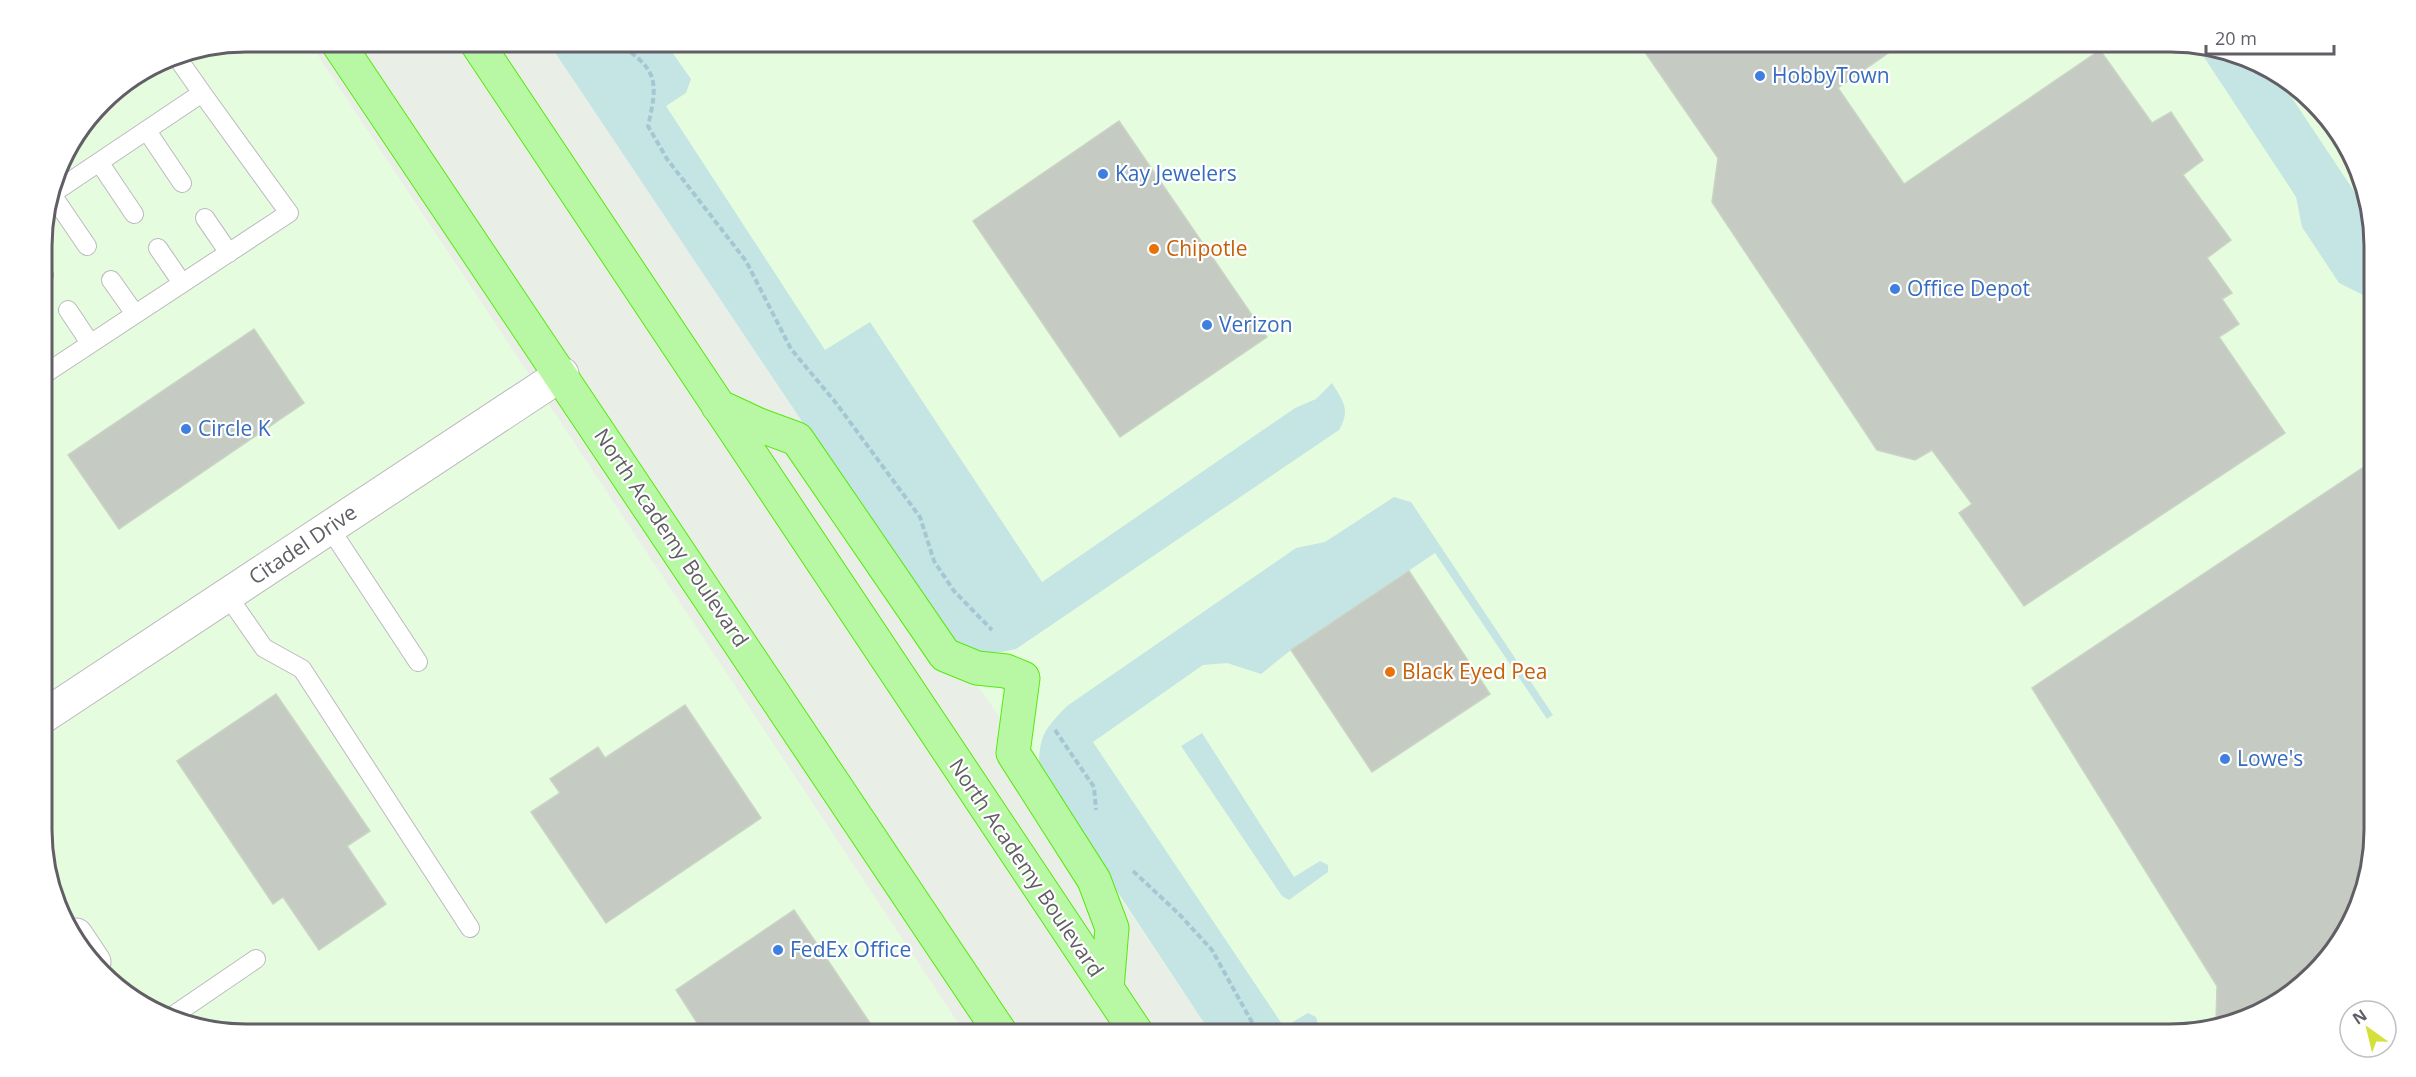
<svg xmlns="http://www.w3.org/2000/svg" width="2416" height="1077" viewBox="0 0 2416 1077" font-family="'Open Sans',sans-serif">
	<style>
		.commercial { fill: #e6fcdf }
		.green { fill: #c5e5e5 }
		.building { fill: #c5cbc3; stroke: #cad4c5; stroke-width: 1.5 }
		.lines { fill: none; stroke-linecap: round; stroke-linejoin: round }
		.service-casing { stroke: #bcb9bf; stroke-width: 20 }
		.minor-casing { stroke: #bcb9bf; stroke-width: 35 }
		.trunk-casing { stroke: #56e90d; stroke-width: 35 }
		.path { stroke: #a6c7d2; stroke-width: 4; stroke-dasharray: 6 3; stroke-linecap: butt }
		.service { stroke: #fff; stroke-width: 18 }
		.minor { stroke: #fff; stroke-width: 33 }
		.trunk { stroke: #b8f8a4; stroke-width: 33 }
		.shop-dot { fill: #3f7fe0; stroke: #fff; stroke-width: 2 }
		.food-dot { fill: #e8710a; stroke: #fff; stroke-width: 2 }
		.labels { text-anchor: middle; stroke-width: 4.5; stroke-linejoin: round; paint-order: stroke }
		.shop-label { font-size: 21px; fill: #366cbe; stroke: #fff; text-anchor: start }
		.food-label { font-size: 21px; fill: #c56008; stroke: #fff; text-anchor: start }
		.street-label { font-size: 21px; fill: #625e66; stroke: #fff }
		.rim { fill: none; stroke: #625e66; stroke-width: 3 }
	</style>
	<rect width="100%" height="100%" fill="#e9efe7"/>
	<path class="commercial" d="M247 42H309L966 1035H247L169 1020 85 955 44 857 42 233 63 157 112 93 169 57Z
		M548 42H2169L2247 57 2332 122 2372 220 2374 830 2359 908 2331 955 2283 1000 2182 1035H1212Z"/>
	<path class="green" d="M548 42H665L691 79 686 93 666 106 825 350 870 322 1042 582 1295 408 1316 399 1332 383C1343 401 1351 410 1339 430L1016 649C986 657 974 651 947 638Z
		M2198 48 2247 57 2284 86 2370 215 2372 221 2373 300 2339 283 2302 227 2296 197Z
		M1394 497 1411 502 1553 715 1547 719 1435 553 1291 650 1261 674 1227 663 1203 665 1093 742 1284 1027 1308 1013 1316 1017 1319 1027 1309 1035H1212L1039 773C1039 736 1042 732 1067 706L1296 548 1325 542Z
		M1202 733 1294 877 1320 861 1328 865V872L1289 900 1282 896 1181 746Z"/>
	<path class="building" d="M1638 42H1904L1838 88 1904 184 2100 50 2152 123 2171 112 2203 160 2183 175 2231 240 2207 258 2232 293 2222 299 2239 324 2219 337 2285 433 2024 606 1959 513 1972 504 1932 450 1915 460 1877 450 1712 202 1718 158Z
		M1119 121 1267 337 1120 437 973 221Z
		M254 329 304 403 119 529 68 455Z
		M2373 461 2374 830 2359 908 2331 955 2283 1000 2216 1023 2217 986 2032 688Z
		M1409 571 1490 694 1372 772 1291 650Z
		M276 694 370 831 347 846 386 904 319 950 283 897 273 904 177 761Z
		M685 705 761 818 606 923 531 812 560 793 550 779 598 747 605 758Z
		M794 910 878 1035H705L676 990Z"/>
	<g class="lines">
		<defs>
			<path id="service" d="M176 56 202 93
				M147 131 182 183
				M99 162 134 214
				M53 196 87 246
				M205 218 229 253
				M158 248 182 283
				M43 272 44 275
				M111 280 135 314
				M68 310 90 343
				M43 375 289 213 202 93 53 193
				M329 527 418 662
				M227 595 264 648 302 669 470 928
				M168 1019 256 959"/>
			<path id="minor" d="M44 716 562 374
				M76 935 94 962"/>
			<path id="trunk" d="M337 42 1002 1035
				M476 42 1138 1035
				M718 406 759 425 797 439 945 655 977 668 1006 671 1023 678 1013 753 1094 880 1112 928 1107 989"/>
		</defs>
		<use href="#service" class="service-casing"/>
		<use href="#minor" class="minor-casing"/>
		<use href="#trunk" class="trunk-casing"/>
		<path class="path" d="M616 42C657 69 659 79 648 126L667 159 746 261 791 349 836 403 920 517 934 561 954 591 992 630
			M1055 730 1094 787 1096 810
			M1133 871 1179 914 1212 950 1259 1035"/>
		<use href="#service" class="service"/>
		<use href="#minor" class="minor"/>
		<use href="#trunk" class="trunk"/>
	</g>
	<g class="shop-dot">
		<circle cx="1760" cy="76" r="6"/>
		<circle cx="1103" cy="174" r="6"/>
		<circle cx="1895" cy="289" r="6"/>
		<circle cx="1207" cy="325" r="6"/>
		<circle cx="186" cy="429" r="6"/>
		<circle cx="2225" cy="759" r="6"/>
		<circle cx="778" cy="950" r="6"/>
	</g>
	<g class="food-dot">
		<circle cx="1154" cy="249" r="6"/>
		<circle cx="1390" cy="672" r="6"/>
	</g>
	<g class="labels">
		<g class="shop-label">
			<text x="1772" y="83">HobbyTown</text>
			<text x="1115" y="181">Kay Jewelers</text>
			<text x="1907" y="296">Office Depot</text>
			<text x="1219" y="332">Verizon</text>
			<text x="198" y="436">Circle K</text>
			<text x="2237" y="766">Lowe's</text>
			<text x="790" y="957">FedEx Office</text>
		</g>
		<g class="food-label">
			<text x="1166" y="256">Chipotle</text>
			<text x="1402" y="679">Black Eyed Pea</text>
		</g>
		<g class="street-label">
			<text transform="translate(671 538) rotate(56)" y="7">North Academy Boulevard</text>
			<text transform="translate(303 545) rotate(-34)" y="7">Citadel Drive</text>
			<text transform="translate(1026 868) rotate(56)" y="7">North Academy Boulevard</text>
		</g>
	</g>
	<path d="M0 0H2416V1077H0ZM246 52H2170A194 194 0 0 1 2364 246V830A194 194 0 0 1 2170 1024H246A194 194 0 0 1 52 830V246A194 194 0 0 1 246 52Z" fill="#fff" fill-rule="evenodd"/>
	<path class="rim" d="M246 52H2170A194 194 0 0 1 2364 246V830A194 194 0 0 1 2170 1024H246A194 194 0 0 1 52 830V246A194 194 0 0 1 246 52Z"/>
	<g transform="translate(2368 1029) rotate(326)"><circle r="28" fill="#ffffff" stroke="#c0bfc2" stroke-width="1.5"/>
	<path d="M0-4.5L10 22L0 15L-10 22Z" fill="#d6e03c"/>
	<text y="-9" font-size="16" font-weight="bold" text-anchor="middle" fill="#625e66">N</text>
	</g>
	<path d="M2206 45v9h128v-9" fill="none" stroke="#625e66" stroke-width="3"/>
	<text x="2215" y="45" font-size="18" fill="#625e66" stroke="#ffffff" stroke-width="4.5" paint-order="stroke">20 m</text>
</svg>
